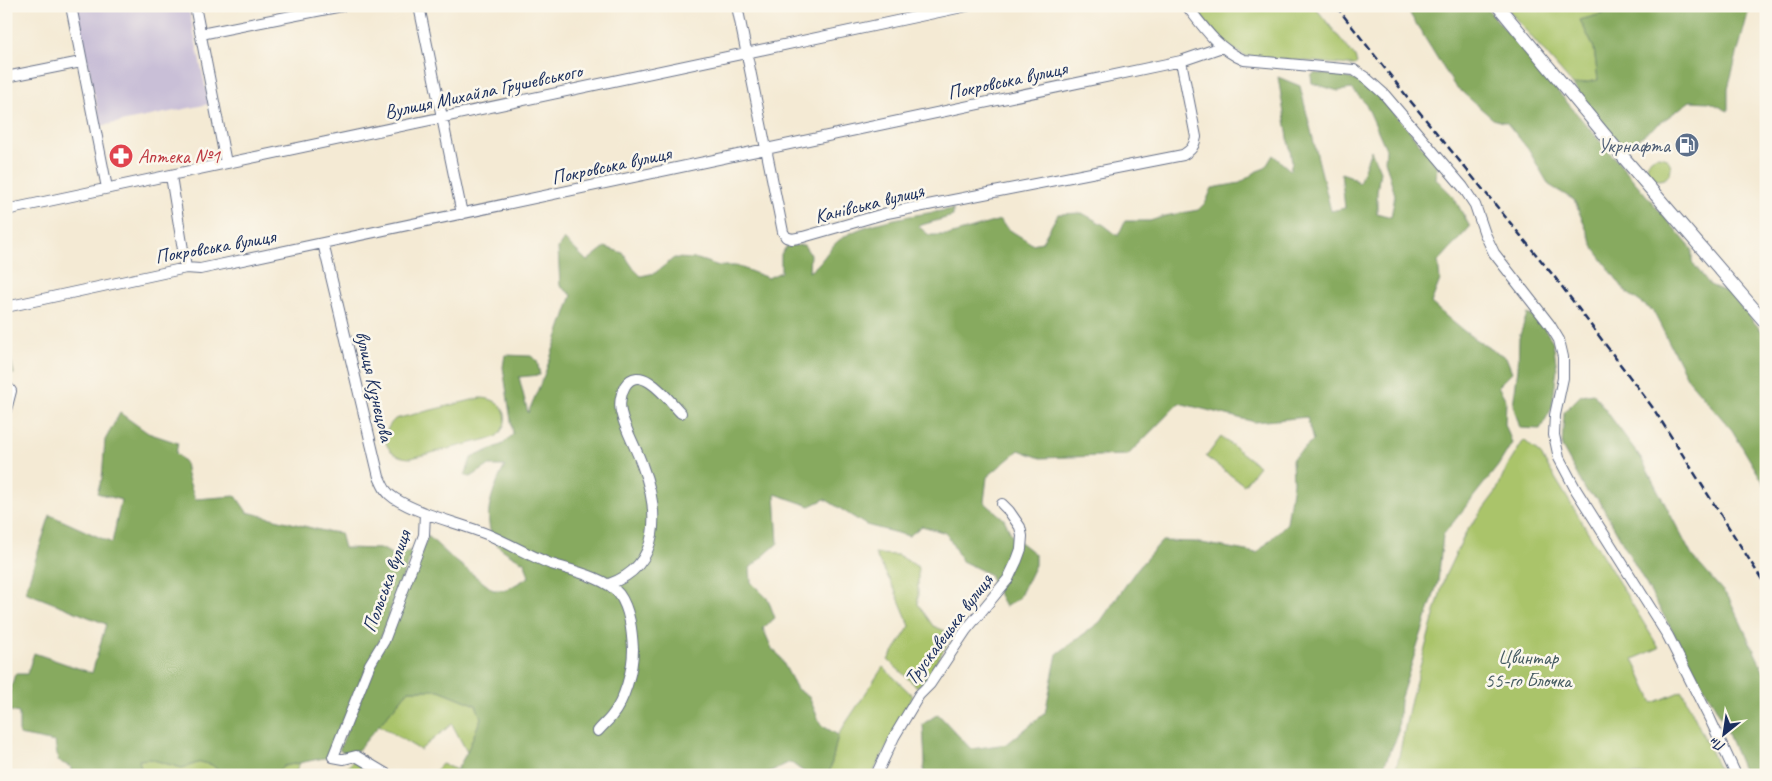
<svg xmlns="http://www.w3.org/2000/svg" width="1772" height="781" viewBox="0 0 1772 781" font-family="Caveat,sans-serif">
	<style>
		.industrial { fill: #c9bfd7 }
		.green { fill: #aac46a; stroke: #627a64 }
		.forest { fill: #87aa5e; stroke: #516c5e }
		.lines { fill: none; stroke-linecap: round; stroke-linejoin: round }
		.minor-casing { stroke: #677087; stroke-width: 12 }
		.major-casing { stroke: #677087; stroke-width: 14 }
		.minor { stroke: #fff; stroke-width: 10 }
		.major { stroke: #fff; stroke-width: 12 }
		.rail { stroke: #1b2f5e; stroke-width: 2.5; stroke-dasharray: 8 4; stroke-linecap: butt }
		.labels { text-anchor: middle; stroke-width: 5; stroke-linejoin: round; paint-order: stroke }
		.street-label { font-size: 20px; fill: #1b2f5e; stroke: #fbf7ec }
		.service-label { font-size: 20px; fill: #4e5e75; stroke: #fbf7ec; text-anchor: end }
		.health-label { font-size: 20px; fill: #be3a42; stroke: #fbf7ec; text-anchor: start }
		.park-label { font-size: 20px; fill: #465c62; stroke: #fbf7ec }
	</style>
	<rect width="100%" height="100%" fill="#fbf7ec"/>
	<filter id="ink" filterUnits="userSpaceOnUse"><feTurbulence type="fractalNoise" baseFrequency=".02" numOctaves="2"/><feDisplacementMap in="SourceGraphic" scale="10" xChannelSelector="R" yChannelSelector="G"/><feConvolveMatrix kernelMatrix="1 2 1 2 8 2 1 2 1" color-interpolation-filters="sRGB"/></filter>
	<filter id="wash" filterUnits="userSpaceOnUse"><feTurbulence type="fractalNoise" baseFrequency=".0096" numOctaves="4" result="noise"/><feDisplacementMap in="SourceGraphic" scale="20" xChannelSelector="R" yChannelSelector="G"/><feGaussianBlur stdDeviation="1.12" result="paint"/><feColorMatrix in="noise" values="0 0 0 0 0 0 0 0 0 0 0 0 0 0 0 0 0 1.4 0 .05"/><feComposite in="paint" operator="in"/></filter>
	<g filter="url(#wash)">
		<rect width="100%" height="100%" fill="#f4ead4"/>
		<path class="industrial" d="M76 6H188L209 104 101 126Z"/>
		<path class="green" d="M1193 6H1314L1355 57 1357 63 1355 65H1349L1246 56C1223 46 1209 26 1193 6Z
			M1508 6H1618L1613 11 1580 20 1594 48 1598 80 1573 85 1510 12Z
			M1647 168a12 12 0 1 1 24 0a12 12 0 1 1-24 0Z
			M480 398C505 398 514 420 496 437L411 458C386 458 377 436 395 419Z
			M1221 437 1259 466 1244 485 1206 457Z
			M1524 440 1541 455 1659 648 1633 659 1653 703 1682 691 1722 775H1395L1411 699 1445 576 1466 532 1496 492 1507 467Z
			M875 554 898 555 918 567V604L933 626 953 634 926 679 917 687 888 660 910 626 894 588Z
			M883 667 913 696 872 775H829L838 735Z
			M409 690H439L477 705 481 718 467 752 452 724 420 750 379 725Z
			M150 759 182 768 201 762 212 765 218 770 228 775H146L142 772 138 760Z
			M354 760 378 775H341Z
			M300 763 294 775H275L284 766Z
			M442 764 457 770 454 775H432Z"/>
		<path class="forest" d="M1405 6H1485L1692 249V262L1710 285 1729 293 1766 336V487L1732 430 1688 379 1653 311 1626 292 1595 250 1574 200 1549 185 1528 149 1507 123 1493 119 1454 85Z
			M1618 6H1750L1728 88V111L1710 102 1690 101 1630 145 1621 146 1573 85 1598 80 1594 48 1580 20 1613 11Z
			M1314 73 1339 76 1359 81 1378 95 1404 124 1437 166 1436 179 1453 196 1470 227 1438 262 1440 280 1431 303C1457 326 1475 342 1506 357L1512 372 1498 386 1506 400 1505 424 1512 443 1498 466 1443 535 1438 582 1400 700 1398 734 1380 775H923L925 763 923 724 938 714 971 749 1007 744 1045 713 1057 654 1100 622 1137 569 1162 541 1196 542 1257 553 1287 523 1293 483 1292 459 1313 441 1307 417 1255 422 1179 403 1128 455 1040 458 1019 450 987 477 984 502 1004 519 1012 536 1035 554V565L1019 598 1005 607 989 574 962 561 946 533 922 526 909 536 866 525 825 499 810 506 775 494 778 543 750 568 751 582 768 599 775 618 763 628 772 649 779 655 797 689 809 697 821 725 838 735 829 775H808L790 762 763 775H454L467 752 481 718 476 705 439 690H409L358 750 346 753 339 750 428 536 452 558 493 590H506L529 577 525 563C517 558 500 550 496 543 480 520 493 488 505 466H488L471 477 465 476 471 458 503 444 513 434 503 367 505 355 531 356 537 361 540 375 519 377 528 413 545 373 572 295 560 286 558 248 564 239 587 261 605 247 623 253 634 269 641 276 655 273 674 258 698 259 719 266H737L768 278 781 272V254L787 246 804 245 810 254 809 272C822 264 827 250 838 241 864 220 920 215 953 209V216L918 226 929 235H949L1000 220C1006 230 1021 236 1032 244L1042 242 1058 214 1082 213 1104 225 1118 236 1125 221H1150L1165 216 1198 210 1206 202 1212 188 1240 183 1257 171 1265 168 1273 155 1290 170 1292 162 1278 77 1300 86 1331 211 1345 208 1341 173 1350 176 1359 183 1371 150 1380 171 1377 192V213L1391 217 1395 195 1385 160 1386 149 1366 104 1352 89 1338 91 1312 83 1311 76Z
			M1527 314 1538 318 1553 342 1557 369 1552 408 1540 429 1520 428 1513 405 1518 369 1519 338Z
			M6 335 14 374 6 375Z
			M1593 393 1641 458 1692 556 1729 598 1766 676V775H1745L1722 719 1598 499 1586 491 1562 447 1564 412 1581 395Z
			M120 413 148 433 178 443 176 453 185 462 187 475 195 499 236 496 247 512 324 531 340 533 344 548 383 549 393 555 414 550 399 585 380 640 329 757 284 766 275 775H228L218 770 212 765 201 762 182 768 150 759 139 760 142 772 146 775H71V767L58 761 55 742 19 735V713L6 710V705L15 674H27L34 653 92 673 106 624 25 592 50 515 112 543 121 500 97 493 102 478 105 440Z"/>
	</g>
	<g filter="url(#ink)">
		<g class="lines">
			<defs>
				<path id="minor" d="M71 6 107 188
					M195 6 226 163
					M419 6 462 214
					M737 6 783 232 786 237 792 239 803 237 887 213 1183 155C1191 150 1194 147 1196 137L1181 61
					M1187 6C1204 28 1218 49 1244 60L1354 70 1366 78 1384 94 1463 187 1475 205 1485 234 1494 253 1550 325 1559 340 1563 357V378L1555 415 1554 435 1559 458 1576 490 1668 636 1710 719 1736 775
					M201 34 342 6
					M6 77 81 62
					M171 176 186 268
					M6 210 967 6
					M323 243 379 477C383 486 385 492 394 498 422 516 458 522 489 535 510 544 530 556 551 564 570 570 607 578 619 594 630 609 632 632 633 649 633 670 625 700 611 717 607 722 602 726 598 731
					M6 307 186 268 200 269 1181 61 1222 47
					M6 385 11 391 6 410
					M609 584C663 565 659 509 642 465 636 447 625 430 621 412 619 404 621 393 625 386 641 361 670 402 681 413
					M388 775 356 756 344 759 333 757 370 664 384 641 424 535 425 513
					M876 775 894 737 919 695 930 684 966 630 1008 579 1017 560 1021 549 1022 536 1020 527 1009 511 1002 504"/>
				<path id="major" d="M1498 6 1624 158 1766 323"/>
			</defs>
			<use href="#minor" class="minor-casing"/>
			<use href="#major" class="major-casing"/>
			<use href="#minor" class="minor"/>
			<use href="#major" class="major"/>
			<path class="rail" d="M1336 6 1408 98 1557 280 1653 408 1766 586"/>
		</g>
	</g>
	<defs>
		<symbol id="fuel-disc" viewBox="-11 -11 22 22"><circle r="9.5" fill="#5c6f8a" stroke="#fbf7ec"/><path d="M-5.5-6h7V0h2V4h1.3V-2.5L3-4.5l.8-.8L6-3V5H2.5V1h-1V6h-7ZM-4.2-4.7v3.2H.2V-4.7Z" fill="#fff"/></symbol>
		<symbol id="pharmacy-disc" viewBox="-11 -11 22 22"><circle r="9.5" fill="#e0444e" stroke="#fbf7ec"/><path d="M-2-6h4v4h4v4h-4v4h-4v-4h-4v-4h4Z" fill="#fff"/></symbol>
	</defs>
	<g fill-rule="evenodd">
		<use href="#fuel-disc" x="1673" y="131" width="28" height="28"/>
		<use href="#pharmacy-disc" x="107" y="142" width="28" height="28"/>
	</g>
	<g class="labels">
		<g class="street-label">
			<text transform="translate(1007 80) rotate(-12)" y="7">Покровська вулиця</text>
			<text transform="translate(483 91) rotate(-12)" y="7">Вулиця Михайла Грушевського</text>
			<text transform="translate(611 165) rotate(-12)" y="7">Покровська вулиця</text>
			<text transform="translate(869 203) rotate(-14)" y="7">Канівська вулиця</text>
			<text transform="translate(215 246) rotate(-10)" y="7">Покровська вулиця</text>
			<text transform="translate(375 386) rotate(77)" y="7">вулиця Кузнєцова</text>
			<text transform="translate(386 581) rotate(-70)" y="7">Польська вулиця</text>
			<text transform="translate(948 629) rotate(-53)" y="7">Трускавецька вулиця</text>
		</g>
		<g class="service-label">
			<text x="1670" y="152">Укрнафта</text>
		</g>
		<g class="health-label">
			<text x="138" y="163">Аптека №1</text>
		</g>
		<g class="park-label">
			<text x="1528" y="664">Цвинтар<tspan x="1528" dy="23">55-го Блочка</tspan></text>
		</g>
	</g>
	<rect width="1772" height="781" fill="none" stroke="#fbf7ec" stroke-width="25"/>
	<g transform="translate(1724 734) rotate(210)" stroke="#fbf7ec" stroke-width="4" paint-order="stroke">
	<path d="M0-4L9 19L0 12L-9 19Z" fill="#1b2f5e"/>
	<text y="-8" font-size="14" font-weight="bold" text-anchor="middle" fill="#1b2f5e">Пн</text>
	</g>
</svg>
